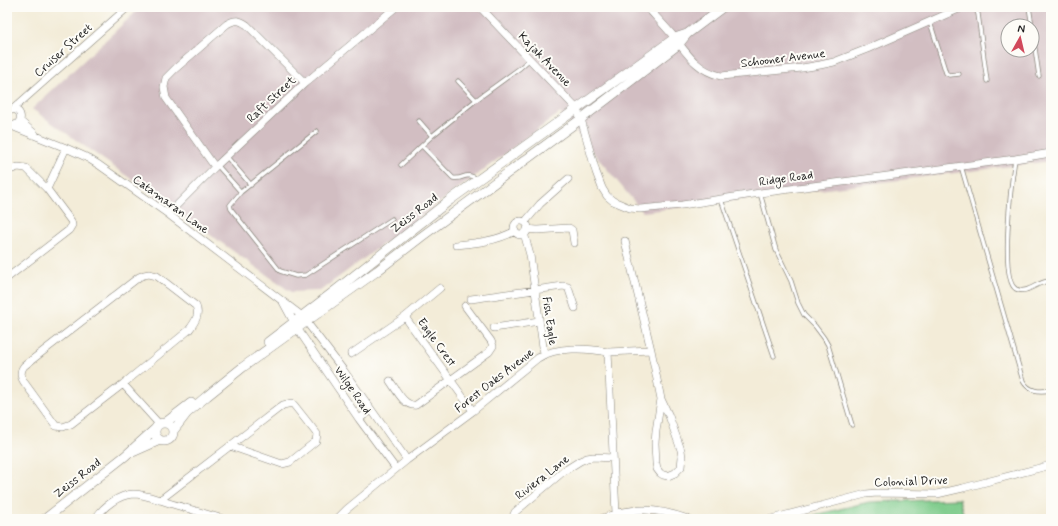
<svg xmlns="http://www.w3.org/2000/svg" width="1058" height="526" viewBox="0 0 1058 526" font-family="Mynerve,sans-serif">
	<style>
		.industrial { fill: #d2bec2; fill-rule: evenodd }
		.green { fill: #7dcb8a; stroke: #4c7453 }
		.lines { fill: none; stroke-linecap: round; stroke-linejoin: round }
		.service-casing { stroke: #88847a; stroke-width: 5 }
		.minor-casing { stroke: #88847a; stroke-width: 8 }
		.tertiary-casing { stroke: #88847a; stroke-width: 10 }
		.service { stroke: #fff; stroke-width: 3.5 }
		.minor { stroke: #fff; stroke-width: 7 }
		.tertiary { stroke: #fff; stroke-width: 9 }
		.labels { text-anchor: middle; stroke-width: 4; stroke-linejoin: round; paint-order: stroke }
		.street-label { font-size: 12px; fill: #1c1c1c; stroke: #fdfcf7 }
	</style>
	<rect width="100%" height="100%" fill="#fdfcf7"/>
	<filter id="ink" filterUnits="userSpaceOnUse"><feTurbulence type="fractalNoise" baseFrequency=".025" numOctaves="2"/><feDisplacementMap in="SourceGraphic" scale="8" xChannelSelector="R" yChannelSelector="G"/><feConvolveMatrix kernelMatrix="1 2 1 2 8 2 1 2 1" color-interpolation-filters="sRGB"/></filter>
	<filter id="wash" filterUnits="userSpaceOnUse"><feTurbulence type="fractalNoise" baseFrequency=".012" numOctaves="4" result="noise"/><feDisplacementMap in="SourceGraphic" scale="16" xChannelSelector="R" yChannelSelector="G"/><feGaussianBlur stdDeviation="0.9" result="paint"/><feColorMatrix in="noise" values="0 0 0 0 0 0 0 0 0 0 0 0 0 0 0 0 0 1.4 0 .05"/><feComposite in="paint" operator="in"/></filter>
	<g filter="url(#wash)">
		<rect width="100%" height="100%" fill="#f3ecd8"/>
		<path class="industrial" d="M141 7H1051V161L643 212 560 113 320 291 291 292 32 109ZM1008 26H1032V50H1008Z"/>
		<path class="green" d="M959 499 965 519H798L869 502Z"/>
	</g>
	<g filter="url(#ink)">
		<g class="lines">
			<defs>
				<path id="service" d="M975 7 978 14 987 81
					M1029 7 1032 26
					M930 22 946 73 949 75 959 74
					M1032 28 1039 76
					M458 81 476 100
					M419 121 432 136
					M317 131 241 192 230 205 231 209 280 271 296 276 306 275 392 219
					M422 146 453 178C465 180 463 171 478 179
					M226 156 251 185
					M1015 159C1012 178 999 280 1016 289 1028 295 1038 280 1051 281
					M217 165 241 192
					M401 165 432 136 476 100 520 68 530 59
					M961 166 1023 381C1029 392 1040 392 1051 390
					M760 193 776 250 791 281 798 303 804 315 815 326 824 338 828 345 852 425
					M721 199 774 356"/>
				<path id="minor" d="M480 7 576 108 581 119 596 172 602 188 607 196 613 201 630 208 640 209 682 205 760 193 1015 159 1051 153
					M647 7C656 17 666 27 674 37 688 55 698 71 721 76L802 68 820 65 834 62 867 49 963 7
					M13 109 128 7
					M7 111C23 103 26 128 9 125
					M20 121 35 134
					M9 125 66 148 86 157 99 165 168 214 302 316 344 371 407 460
					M215 167 166 98 164 87 166 78 175 69 227 24C235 19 240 20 247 25L305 83
					M7 171 18 167 26 168 47 189 71 221 72 225 69 230 7 278
					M47 189 66 148
					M168 214 215 167 305 83 396 7
					M514 228a7 7 0 1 1 14 0a7 7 0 1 1-14 0Z
					M525 222 540 204 568 179
					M527 229 537 230 569 228 572 230 574 243
					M524 233 530 255 544 354
					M625 241 651 350 661 399 669 416 681 450 682 457 681 467 675 473 668 476 663 475 660 473 657 469 656 463 655 443 656 431 661 399
					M456 245C477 243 497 241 515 231
					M149 274 157 276 196 306C200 315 195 322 189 330L123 384 71 424 63 427 56 426 24 382C20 376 20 371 24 366L139 277 144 275Z
					M471 299 563 286 568 287 575 308
					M283 302 297 328 359 419 396 469
					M405 317 473 411
					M494 328 539 321
					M608 352 651 350
					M351 354 405 317 440 288
					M390 381C396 389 404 407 416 405L489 352 493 346 491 341 465 306
					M123 384 159 424
					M359 419 371 410
					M160 500 173 490 283 405 292 403 294 405 317 434 316 441 290 462 282 464 230 446
					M95 519C103 507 118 495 133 494 144 494 156 499 166 502 185 508 204 513 223 519
					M337 519 347 509 407 460 473 411 538 358C557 346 587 348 608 352L616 513
					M512 519 515 512 564 471 580 461 587 458 593 457 613 458
					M601 519C632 506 657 508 688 519
					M771 519 866 494 877 493 937 494 963 488 1051 465"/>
				<path id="tertiary" d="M268 342 336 290 450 200 675 38 687 34
					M165 423 191 403
					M155 432a9 9 0 1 1 18 0a9 9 0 1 1-18 0Z
					M173 431 187 413 207 396 243 367 307 321 377 271 421 237 581 119 679 44 687 34 723 7
					M133 452 160 440
					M45 519 125 456 155 429"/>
			</defs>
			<use href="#service" class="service-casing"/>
			<use href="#minor" class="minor-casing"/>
			<use href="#tertiary" class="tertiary-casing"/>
			<use href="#service" class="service"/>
			<use href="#minor" class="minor"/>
			<use href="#tertiary" class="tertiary"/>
		</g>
	</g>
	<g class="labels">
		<g class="street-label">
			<text transform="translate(63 50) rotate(-42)" y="4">Cruiser Street</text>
			<text transform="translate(783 58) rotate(-7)" y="4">Schooner Avenue</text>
			<text transform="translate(545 59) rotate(46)" y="4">Kajak Avenue</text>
			<text transform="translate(271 99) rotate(-43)" y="4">Raft Street</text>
			<text transform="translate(786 178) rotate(-8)" y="4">Ridge Road</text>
			<text transform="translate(171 204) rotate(36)" y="4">Catamaran Lane</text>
			<text transform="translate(414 213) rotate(-38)" y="4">Zeiss Road</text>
			<text transform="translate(550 321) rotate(82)" y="4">Fish Eagle</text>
			<text transform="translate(437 342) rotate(54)" y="4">Eagle Crest</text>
			<text transform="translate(494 380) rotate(-38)" y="4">Forest Oaks Avenue</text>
			<text transform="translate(353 390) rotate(55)" y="4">Wilge Road</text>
			<text transform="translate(542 477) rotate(-38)" y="4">Riviera Lane</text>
			<text transform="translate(77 478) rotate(-38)" y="4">Zeiss Road</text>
			<text transform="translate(911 481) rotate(-2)" y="4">Colonial Drive</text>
		</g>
	</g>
	<rect width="1058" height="526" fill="none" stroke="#fdfcf7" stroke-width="24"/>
	<g transform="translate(1020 38) rotate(8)"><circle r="19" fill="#fdfcf7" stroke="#a3a29f"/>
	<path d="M0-3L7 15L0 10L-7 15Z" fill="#d1495b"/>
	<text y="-6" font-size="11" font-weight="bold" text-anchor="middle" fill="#1c1c1c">N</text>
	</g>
</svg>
